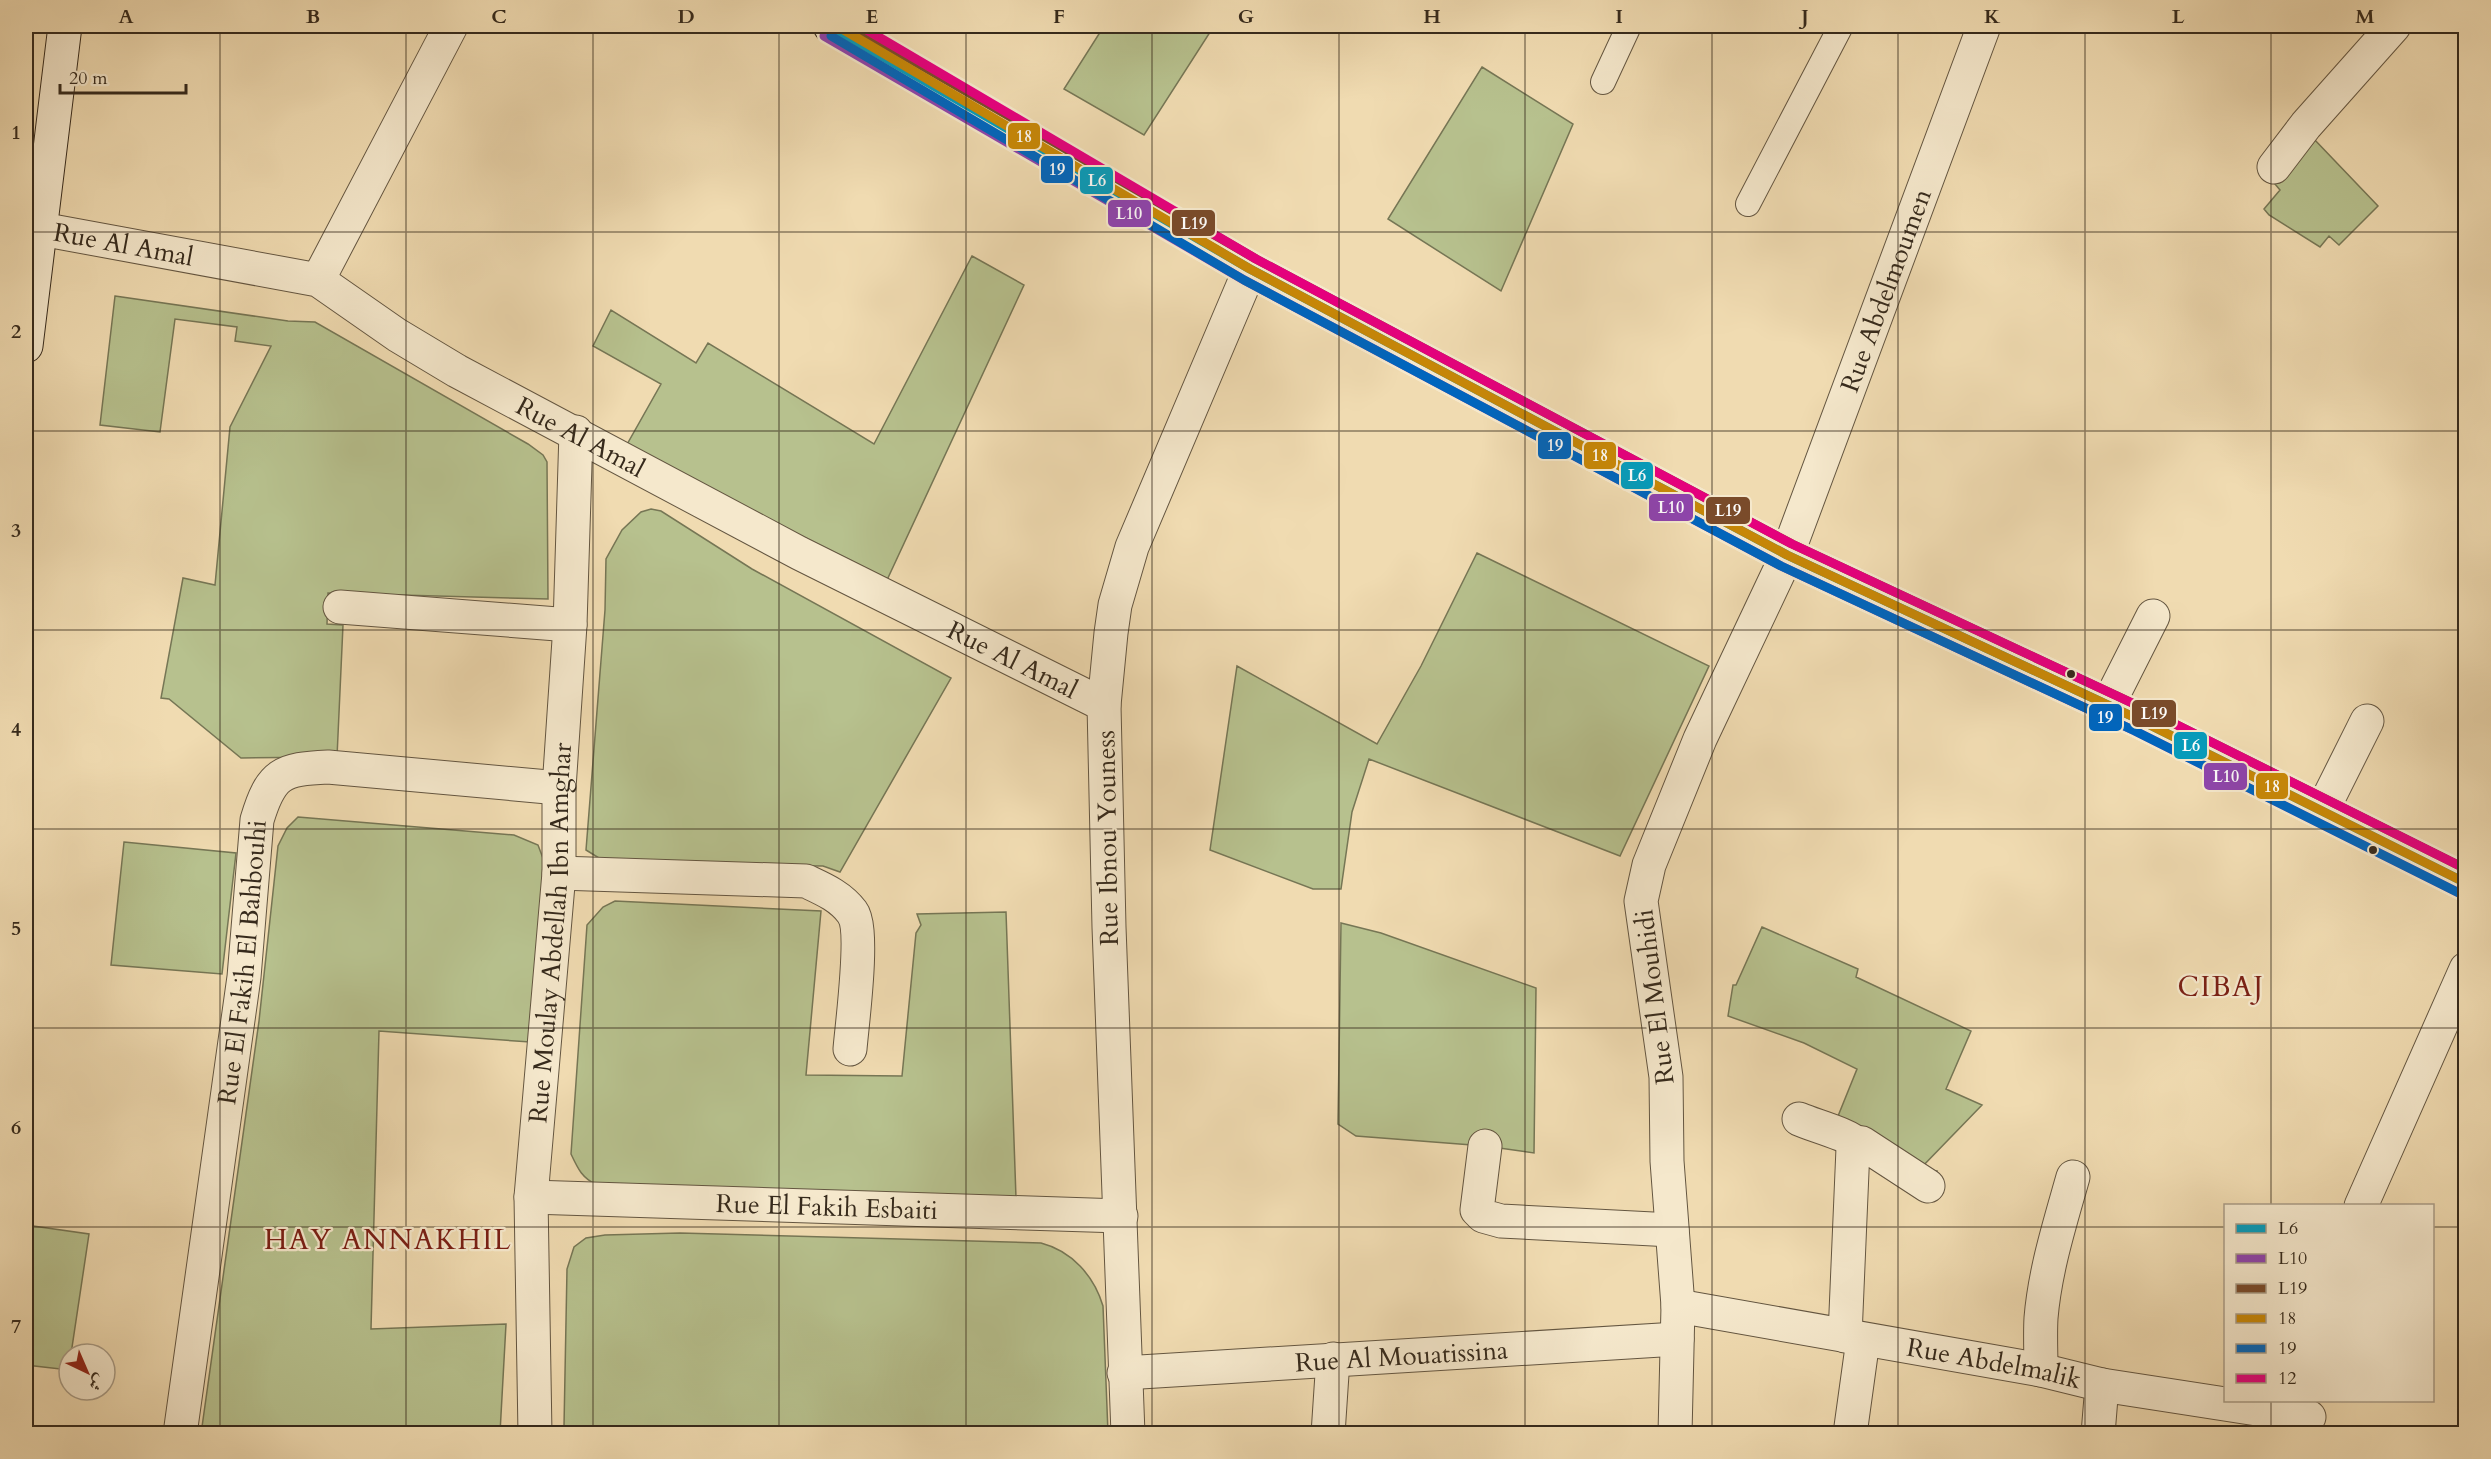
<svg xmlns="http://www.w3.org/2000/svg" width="2491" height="1459" viewBox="0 0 2491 1459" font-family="Cardo,Amiri,serif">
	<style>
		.green { fill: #b7c18e; stroke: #767655; stroke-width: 1.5 }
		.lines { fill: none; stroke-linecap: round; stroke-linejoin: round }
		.lane-casing { stroke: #645641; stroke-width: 26 }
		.street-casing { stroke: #645641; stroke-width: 35 }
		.secondary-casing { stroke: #362a1c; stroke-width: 35 }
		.lane { stroke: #f5e8cc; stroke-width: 24 }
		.street { stroke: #f5e8cc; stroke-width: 33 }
		.secondary { stroke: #f5e8cc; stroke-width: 33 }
		.bus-1-casing { stroke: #f5e8cc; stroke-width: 14 }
		.bus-2-casing { stroke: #f5e8cc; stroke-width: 14 }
		.bus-3-casing { stroke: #f5e8cc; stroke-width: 14 }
		.bus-4-casing { stroke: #f5e8cc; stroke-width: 14 }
		.bus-5-casing { stroke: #f5e8cc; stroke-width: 14 }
		.bus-6-casing { stroke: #f5e8cc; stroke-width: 14 }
		.bus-1 { stroke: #059cbc; stroke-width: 9 }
		.bus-2 { stroke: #8e44ad; stroke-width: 9 }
		.bus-3 { stroke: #7a4b2a; stroke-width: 9 }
		.bus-4 { stroke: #c78707; stroke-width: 9 }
		.bus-5 { stroke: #0065bd; stroke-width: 9 }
		.bus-6 { stroke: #e5007d; stroke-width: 9 }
		.grid { fill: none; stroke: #362a1c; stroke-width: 1.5; stroke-opacity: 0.55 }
		.bus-dot { fill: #362a1c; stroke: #f5e8cc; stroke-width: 2 }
		.labels { text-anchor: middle; stroke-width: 4.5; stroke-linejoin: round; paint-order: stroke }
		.street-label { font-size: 26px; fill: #362a1c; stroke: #f5e8cc }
		.quarter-label { font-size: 28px; letter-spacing: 1.5px; fill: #7a1f14; stroke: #f5e8cc }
		.line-badge { stroke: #f5e8cc; stroke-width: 2 }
		.badge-label { font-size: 16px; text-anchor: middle; font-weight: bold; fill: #fff }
		.neatline { fill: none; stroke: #362a1c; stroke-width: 2 }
		.grid-label { font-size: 20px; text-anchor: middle; font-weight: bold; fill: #362a1c }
	</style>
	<rect width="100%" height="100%" fill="#f0dbb1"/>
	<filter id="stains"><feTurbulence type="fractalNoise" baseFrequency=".00333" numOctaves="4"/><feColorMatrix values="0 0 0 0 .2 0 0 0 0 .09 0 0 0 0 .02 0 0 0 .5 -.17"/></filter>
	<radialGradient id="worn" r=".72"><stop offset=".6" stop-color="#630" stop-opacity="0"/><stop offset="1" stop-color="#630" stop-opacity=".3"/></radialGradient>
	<path class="green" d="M1104 26H1214L1144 135 1064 89Z
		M1482 67 1573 124 1501 291 1388 219Z
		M2313 138 2378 206 2339 245 2329 236 2320 247 2269 215 2264 209 2280 190 2275 184Z
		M972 256 1024 285 887 580 625 448 661 384 593 346 611 310 696 363 708 343 874 444Z
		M115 296 288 321 315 322 528 444 543 455 547 462 548 599 328 593 327 624 343 625 337 757 241 758 169 699 161 698 183 578 215 585 230 427 271 346 235 341 237 327 175 319 160 432 100 425Z
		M651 509 661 511 752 569 951 678 840 872 823 866 607 863 586 850 605 610 606 559 622 530 641 512Z
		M1477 553 1709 666 1620 856 1369 759 1352 812 1341 889H1313L1210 850 1237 666 1377 744 1421 666Z
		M298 817 514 835 538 845 544 861 530 1042 379 1031 371 1329 506 1324 500 1433 201 1434 259 1021 278 846 287 828Z
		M124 842 236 853 222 974 111 965Z
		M615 901 821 911 806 1075 902 1076 916 933 921 925 917 914 1006 912 1016 1198 597 1185C582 1178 578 1169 571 1154L587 925 603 907Z
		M1341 923 1381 933 1536 988 1534 1153 1485 1146 1356 1136 1338 1124Z
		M1762 927 1858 969 1856 977 1971 1031 1946 1089 1982 1105 1920 1169 1937 1171 1923 1194 1834 1126 1857 1069 1804 1043 1728 1016 1733 985H1736Z
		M26 1225 89 1234 71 1354H69V1370L26 1365Z
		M680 1233 1041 1243C1072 1251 1094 1276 1103 1306L1108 1433H567L564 1426 567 1269 574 1247 586 1238 605 1235Z"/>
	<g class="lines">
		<defs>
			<path id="lane" d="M1603 82 1629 26
				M1748 204 1841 26"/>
			<g id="street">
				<path d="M2274 167 2306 125 2394 26"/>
				<path id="s1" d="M41 229 318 280 397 335 457 371 799 553 1104 705"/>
				<path d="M318 280 451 26"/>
				<path d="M340 607 570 625"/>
				<path d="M2108 705 2153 616"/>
				<path d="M2322 811 2367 721"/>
				<path d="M559 873 806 881C823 889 840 896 852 912 865 929 852 1024 850 1049"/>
				<path d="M1799 1119C1812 1125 1850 1135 1857 1144"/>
				<path d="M1485 1146 1477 1210 1483 1216 1501 1221 1672 1230"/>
				<path id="s2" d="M531 1197 1121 1216"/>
				<path d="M2361 1206 2466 969"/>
				<path id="s3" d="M1678 1306 2041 1370 2102 1385 2309 1417"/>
				<path d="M1845 1336 1853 1148 1862 1143 1928 1186"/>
				<path d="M2041 1370C2041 1353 2040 1335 2041 1318 2045 1270 2060 1223 2073 1177"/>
				<path id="s4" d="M1124 1373 1677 1339"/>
				<path id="s5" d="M180 1434 244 977 257 820C271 773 282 769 328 767L559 788"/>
				<path id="s6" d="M535 1434 531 1197 559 873V788L570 625 576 432"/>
				<path d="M1128 1434 1109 927 1104 705 1111 633 1115 605 1132 547 1250 269"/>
				<path d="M1328 1434 1333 1359"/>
				<path id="s7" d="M1675 1434 1678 1306 1667 1161 1666 1077 1641 901 1649 865 1700 739 1787 555 1984 26"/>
				<path d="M1850 1434 1863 1340"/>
				<path d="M2098 1434 2102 1385"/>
			</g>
			<path id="secondary" d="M830 26 1250 269 1787 555 2140 720 2466 883
				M26 346 65 26"/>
		</defs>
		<use href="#lane" class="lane-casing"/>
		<use href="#street" class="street-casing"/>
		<use href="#secondary" class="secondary-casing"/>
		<use href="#lane" class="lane"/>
		<use href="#street" class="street"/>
		<use href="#secondary" class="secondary"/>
		<defs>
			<path id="bus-1" d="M830 26 1250 269 1787 555 2140 720 2466 883"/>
			<path id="bus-2" d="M824 36 1244 280 1781 566 2135 731 2461 894"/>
			<path id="bus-3" d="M853 26 1256 259 1792 544 2145 709 2466 869"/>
			<path id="bus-4" d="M837 26 1250 269 1787 555 2140 720 2466 883"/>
			<path id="bus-5" d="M831 36 1244 280 1781 566 2135 731 2461 894"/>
			<path id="bus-6" d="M860 26 1256 259 1792 544 2145 709 2466 869"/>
		</defs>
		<use href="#bus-1" class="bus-1-casing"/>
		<use href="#bus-2" class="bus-2-casing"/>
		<use href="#bus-3" class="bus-3-casing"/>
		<use href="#bus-4" class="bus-4-casing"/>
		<use href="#bus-5" class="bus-5-casing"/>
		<use href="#bus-6" class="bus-6-casing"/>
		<use href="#bus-1" class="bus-1"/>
		<use href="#bus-2" class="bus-2"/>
		<use href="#bus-3" class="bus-3"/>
		<use href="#bus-4" class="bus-4"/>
		<use href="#bus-5" class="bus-5"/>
		<use href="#bus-6" class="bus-6"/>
	</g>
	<path class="grid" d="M220 26V1434M406 26V1434M593 26V1434M779 26V1434M966 26V1434M1152 26V1434M1339 26V1434M1525 26V1434M1712 26V1434M1898 26V1434M2085 26V1434M2271 26V1206M26 232H2466M26 431H2466M26 630H2466M26 829H2466M26 1028H2466M26 1227H2226M2432 1227H2466M2271 1400V1434"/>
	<g class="bus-dot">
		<circle cx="2071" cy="674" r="5"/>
		<circle cx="2373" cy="850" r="5"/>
	</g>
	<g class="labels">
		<g class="street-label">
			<text dy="9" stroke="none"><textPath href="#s1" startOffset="84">Rue Al Amal</textPath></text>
			<text dy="9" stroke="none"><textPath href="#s7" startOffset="1194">Rue Abdelmoumen</textPath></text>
			<text dy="9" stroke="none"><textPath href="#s1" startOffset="588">Rue Al Amal</textPath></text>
			<text dy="9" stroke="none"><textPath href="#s1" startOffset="1074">Rue Al Amal</textPath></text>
			<text transform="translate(1107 838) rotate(-91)" y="9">Rue Ibnou Youness</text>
			<text dy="9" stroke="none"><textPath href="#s6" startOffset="502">Rue Moulay Abdellah Ibn Amghar</textPath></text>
			<text dy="9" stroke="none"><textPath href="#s5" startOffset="476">Rue El Fakih El Bahbouhi</textPath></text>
			<text transform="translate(1654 997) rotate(-97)" y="9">Rue El Mouhidi</text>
			<text dy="9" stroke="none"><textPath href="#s2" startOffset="296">Rue El Fakih Esbaiti</textPath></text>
			<text dy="9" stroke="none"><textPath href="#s4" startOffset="278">Rue Al Mouatissina</textPath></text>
			<text dy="9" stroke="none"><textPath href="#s3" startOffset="321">Rue Abdelmalik</textPath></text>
		</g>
		<g class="quarter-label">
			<text x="2221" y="996">CIBAJ</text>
			<text x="388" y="1249">HAY ANNAKHIL</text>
		</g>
	</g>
	<g class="line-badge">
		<rect x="1007" y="122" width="34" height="28" rx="6" fill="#c78707"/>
		<rect x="1040" y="155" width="34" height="29" rx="6" fill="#0065bd"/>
		<rect x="1079" y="166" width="35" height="29" rx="6" fill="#059cbc"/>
		<rect x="1107" y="199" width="45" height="29" rx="6" fill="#8e44ad"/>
		<rect x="1171" y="209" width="45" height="28" rx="6" fill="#7a4b2a"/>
		<rect x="1537" y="431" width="35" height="29" rx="6" fill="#0065bd"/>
		<rect x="1583" y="441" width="34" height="29" rx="6" fill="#c78707"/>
		<rect x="1620" y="461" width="34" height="29" rx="6" fill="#059cbc"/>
		<rect x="1648" y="493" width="46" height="29" rx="6" fill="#8e44ad"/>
		<rect x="1705" y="496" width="46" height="29" rx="6" fill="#7a4b2a"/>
		<rect x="2131" y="699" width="46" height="29" rx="6" fill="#7a4b2a"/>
		<rect x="2088" y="703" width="35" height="29" rx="6" fill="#0065bd"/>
		<rect x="2173" y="731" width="35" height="29" rx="6" fill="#059cbc"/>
		<rect x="2203" y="762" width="45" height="29" rx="6" fill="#8e44ad"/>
		<rect x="2255" y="772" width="34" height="28" rx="6" fill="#c78707"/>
	</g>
	<g class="badge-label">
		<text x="1024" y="142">18</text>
		<text x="1057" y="175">19</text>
		<text x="1097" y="186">L6</text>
		<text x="1129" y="219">L10</text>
		<text x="1194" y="229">L19</text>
		<text x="1555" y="451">19</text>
		<text x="1600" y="461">18</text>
		<text x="1637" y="481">L6</text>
		<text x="1671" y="513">L10</text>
		<text x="1728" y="516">L19</text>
		<text x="2154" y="719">L19</text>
		<text x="2105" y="723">19</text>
		<text x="2191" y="751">L6</text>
		<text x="2226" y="782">L10</text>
		<text x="2272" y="792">18</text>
	</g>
	<rect width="2491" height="1459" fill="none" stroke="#f0dbb1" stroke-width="66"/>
	<rect x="2224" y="1204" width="210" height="198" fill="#f5e8cc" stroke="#a99c86" stroke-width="1.5"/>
	<rect x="2236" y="1224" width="30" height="9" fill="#059cbc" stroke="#a99c86" stroke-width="1.5"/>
	<text x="2278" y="1234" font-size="18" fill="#362a1c">L6</text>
	<rect x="2236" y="1254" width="30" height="9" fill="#8e44ad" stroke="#a99c86" stroke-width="1.5"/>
	<text x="2278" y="1264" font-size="18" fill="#362a1c">L10</text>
	<rect x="2236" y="1284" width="30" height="9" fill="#7a4b2a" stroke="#a99c86" stroke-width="1.5"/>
	<text x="2278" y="1294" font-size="18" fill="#362a1c">L19</text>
	<rect x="2236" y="1314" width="30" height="9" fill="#c78707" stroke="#a99c86" stroke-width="1.5"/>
	<text x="2278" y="1324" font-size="18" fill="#362a1c">18</text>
	<rect x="2236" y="1344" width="30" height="9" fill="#0065bd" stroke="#a99c86" stroke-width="1.5"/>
	<text x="2278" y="1354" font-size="18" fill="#362a1c">19</text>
	<rect x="2236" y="1374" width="30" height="9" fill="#e5007d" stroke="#a99c86" stroke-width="1.5"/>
	<text x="2278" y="1384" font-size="18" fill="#362a1c">12</text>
	<g transform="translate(87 1372) rotate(136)"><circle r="28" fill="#f5e8cc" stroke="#a99c86" stroke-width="1.5"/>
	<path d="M0-4.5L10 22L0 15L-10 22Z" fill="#8f2418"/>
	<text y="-9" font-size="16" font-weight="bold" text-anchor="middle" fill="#362a1c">ش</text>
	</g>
	<path d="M60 84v9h126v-9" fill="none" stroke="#362a1c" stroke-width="3"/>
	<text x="69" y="84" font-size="18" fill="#362a1c" stroke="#f5e8cc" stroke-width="4.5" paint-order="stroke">20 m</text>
	<rect x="33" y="33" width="2425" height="1393" class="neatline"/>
	<g class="grid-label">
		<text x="126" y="23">A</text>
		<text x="313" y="23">B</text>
		<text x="499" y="23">C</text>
		<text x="686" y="23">D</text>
		<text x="872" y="23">E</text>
		<text x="1059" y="23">F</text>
		<text x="1246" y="23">G</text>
		<text x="1432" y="23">H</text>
		<text x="1619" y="23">I</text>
		<text x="1805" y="23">J</text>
		<text x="1992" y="23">K</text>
		<text x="2178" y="23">L</text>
		<text x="2365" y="23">M</text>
		<text x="16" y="139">1</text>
		<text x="16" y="338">2</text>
		<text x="16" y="537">3</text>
		<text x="16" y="736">4</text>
		<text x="16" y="935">5</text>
		<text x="16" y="1134">6</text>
		<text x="16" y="1333">7</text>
	</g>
	<rect width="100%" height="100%" filter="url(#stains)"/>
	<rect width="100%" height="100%" fill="url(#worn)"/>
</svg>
